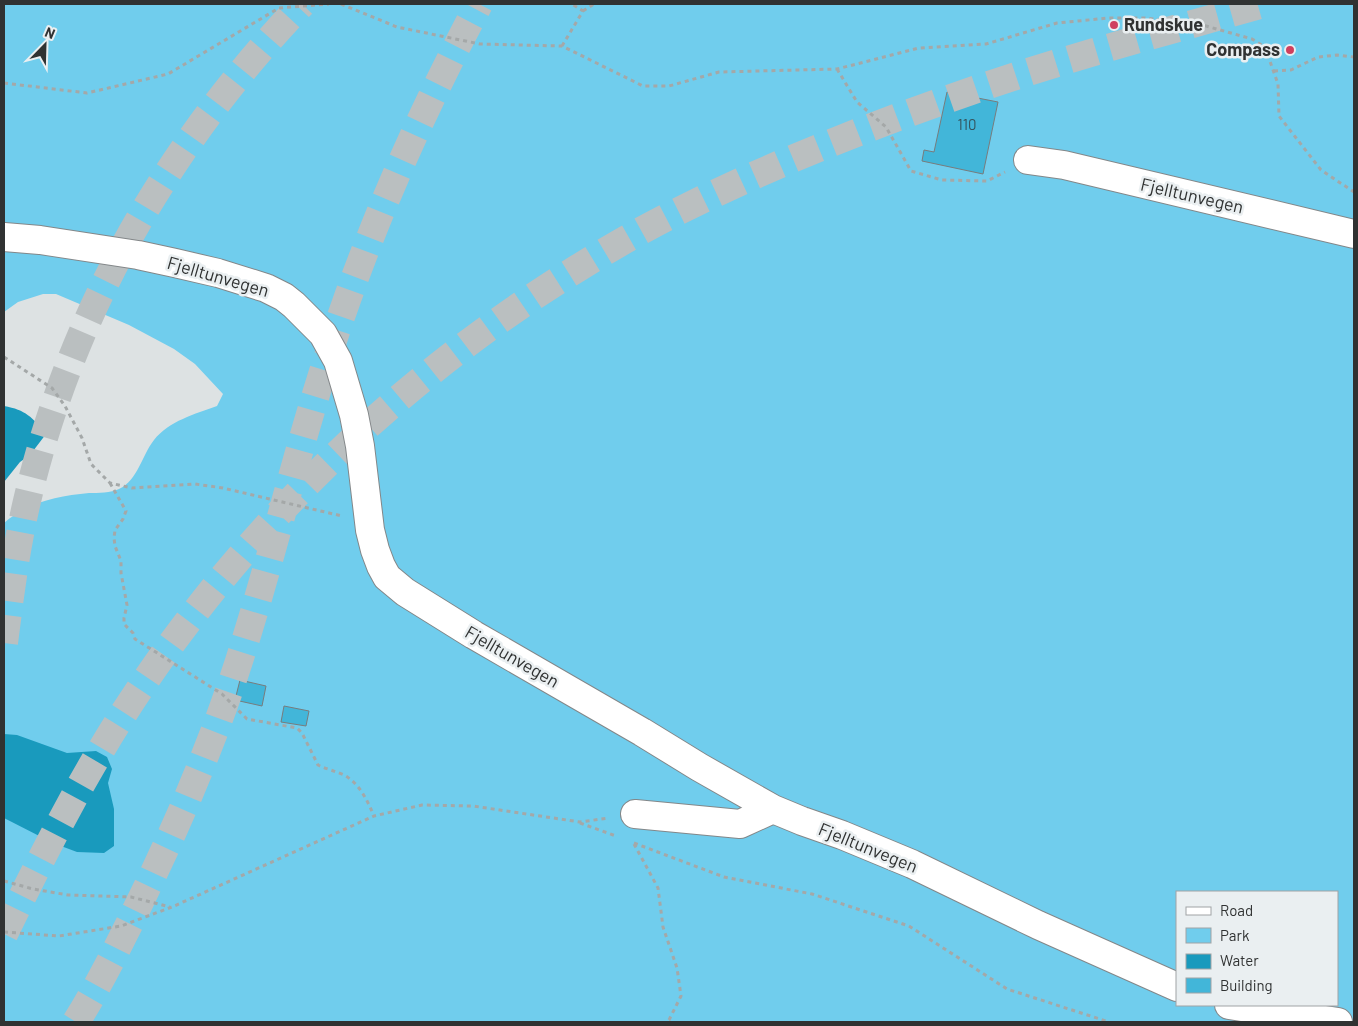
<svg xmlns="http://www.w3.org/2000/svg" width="1358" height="1026" viewBox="0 0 1358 1026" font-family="Barlow,sans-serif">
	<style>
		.green { fill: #70cded; fill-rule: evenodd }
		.water { fill: #199abd }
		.building { fill: #42b6d9; stroke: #787c7d }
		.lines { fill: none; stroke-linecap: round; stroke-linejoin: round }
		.highway-tunnel { stroke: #babfc0; stroke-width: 28; stroke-dasharray: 28 14; stroke-linecap: butt }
		.minor-casing { stroke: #838789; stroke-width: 30 }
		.path { stroke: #a4a8a8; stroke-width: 3; stroke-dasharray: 4 4; stroke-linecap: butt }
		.minor { stroke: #fff; stroke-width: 28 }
		.poi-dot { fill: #cf3f5e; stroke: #eaeff1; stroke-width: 2 }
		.labels { text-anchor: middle; stroke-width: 5; stroke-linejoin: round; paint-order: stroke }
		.number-label { font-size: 15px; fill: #34535c }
		.poi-label { font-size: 18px; font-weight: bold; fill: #303232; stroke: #eaeff1; text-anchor: start }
		.street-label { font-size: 18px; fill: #303232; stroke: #eaeff1 }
	</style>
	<rect width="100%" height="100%" fill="#dde2e3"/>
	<path class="green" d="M4 4H1354V1022H4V523C28 502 58 496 89 493 98 493 111 493 119 489 138 480 142 455 154 440 169 421 195 414 217 406L223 394 195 364 174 349 129 325 56 294H43L18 302 4 312ZM1177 892H1337V1005H1177Z"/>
	<path class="water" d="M4 406C26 410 32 417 46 434L30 455 20 462 4 482Z
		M4 734 17 735 67 753 96 751 107 757 112 769 108 783 114 809V846L104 853 77 852 53 843 4 818Z"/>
	<path class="building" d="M947 92 998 102 983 174 922 161 924 150 934 152Z
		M240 680 266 686 262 706 235 700Z
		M284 706 309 711 306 726 281 722Z"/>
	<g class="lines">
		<path class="highway-tunnel" d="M4 643C10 595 16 548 27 501 71 312 169 143 302 4
			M4 934C46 848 89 763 143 684 257 516 405 375 578 268 612 247 648 226 685 208 780 161 880 122 980 88 1073 56 1169 31 1263 4
			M76 1022C99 985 119 945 138 906 177 826 212 745 239 661 271 561 295 458 327 359 366 236 418 118 479 4"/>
		<defs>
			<path id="minor" d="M1028 160 1064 165 1354 234
				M4 237 40 240 138 255 175 263 218 273 266 288 284 297 294 305 323 334 338 361 354 415 360 446 370 530 375 550 381 566 387 577 405 592 474 635 642 732 699 767 773 809 802 821 842 835 912 864 1038 925 1177 987
				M635 814 740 824 773 809
				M1229 1005 1338 1022"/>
		</defs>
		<use href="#minor" class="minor-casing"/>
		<path class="path" d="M341 4 397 27 480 44 562 46 643 86H669L719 72 837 69 919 48 986 44 1057 23 1109 18H1145L1206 26 1252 39 1265 47 1278 84 1279 116 1321 170 1354 192
			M583 11 594 4
			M562 46 583 11 572 4
			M1265 47 1281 48
			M837 69 857 102 886 127 911 171 942 180 987 181 1005 172
			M1274 71 1291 70 1318 57 1337 55 1354 57
			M4 83 87 93 168 74 279 8 329 4
			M4 357 52 388 65 406 82 438 91 464 110 483 132 488 195 484 223 488 342 516
			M110 483 126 511 123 519 115 530 114 538 115 546 121 561V573L127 605 124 618V624L133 633 135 639 222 694 247 719 297 728 302 733 318 765C326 769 335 771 344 775 360 784 367 800 374 816
			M580 823 616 836
			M634 843 724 877 812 894 909 926 1007 989 1109 1022
			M634 844 658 888 663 927 677 968 681 996 669 1020 666 1022
			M4 881 33 889 68 895 131 897 170 907
			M4 932 59 936 121 926 172 907 374 816 422 805 473 806 580 822 609 818"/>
		<use href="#minor" class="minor"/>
	</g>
	<g class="poi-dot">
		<circle cx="1114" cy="25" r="5"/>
		<circle cx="1290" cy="50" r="5"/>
	</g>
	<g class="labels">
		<g class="number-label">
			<text x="967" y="130">110</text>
		</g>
		<g class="poi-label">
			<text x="1124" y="31">Rundskue</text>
			<text x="1280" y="56" text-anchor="end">Compass</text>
		</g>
		<g class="street-label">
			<text transform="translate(1192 196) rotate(13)" y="6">Fjelltunvegen</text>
			<text transform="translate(218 277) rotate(16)" y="6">Fjelltunvegen</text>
			<text transform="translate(512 657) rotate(30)" y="6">Fjelltunvegen</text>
			<text transform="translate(868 848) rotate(22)" y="6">Fjelltunvegen</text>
		</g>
	</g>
	<rect width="1358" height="1026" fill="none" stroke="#303232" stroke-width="10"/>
	<rect x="1176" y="891" width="162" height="115" fill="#eaeff1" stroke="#a0a3a5"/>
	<rect x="1186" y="907" width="25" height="8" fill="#ffffff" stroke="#a0a3a5"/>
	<text x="1220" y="916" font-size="15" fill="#303232">Road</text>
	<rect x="1186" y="928" width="25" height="15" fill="#70cded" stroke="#a0a3a5"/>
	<text x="1220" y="941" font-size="15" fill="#303232">Park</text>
	<rect x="1186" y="954" width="25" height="15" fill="#199abd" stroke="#a0a3a5"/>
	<text x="1220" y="966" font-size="15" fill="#303232">Water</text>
	<rect x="1186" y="978" width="25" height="15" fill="#42b6d9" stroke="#a0a3a5"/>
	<text x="1220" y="991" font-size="15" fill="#303232">Building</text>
	<g transform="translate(45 45) rotate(23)" stroke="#eaeff1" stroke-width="4" paint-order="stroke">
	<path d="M0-4L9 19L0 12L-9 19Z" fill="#303232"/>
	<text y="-8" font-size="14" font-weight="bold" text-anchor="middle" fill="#303232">N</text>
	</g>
</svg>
